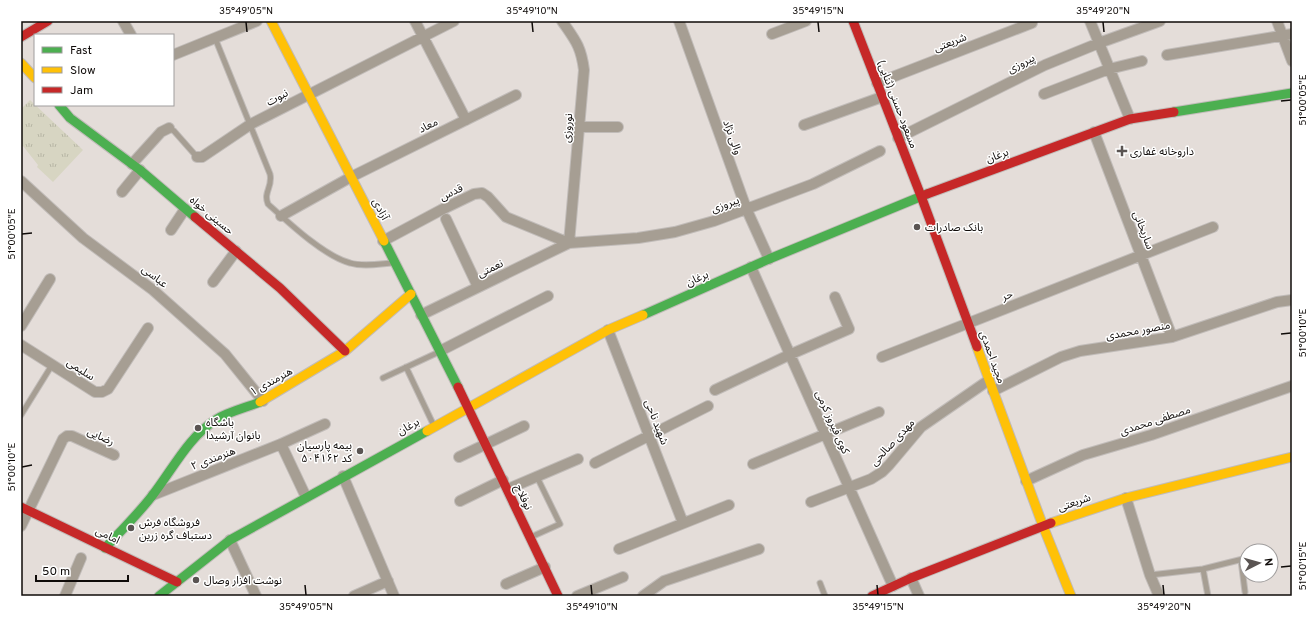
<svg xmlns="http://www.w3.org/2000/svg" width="1313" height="617" viewBox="0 0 1313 617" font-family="Overpass,'Noto Sans Arabic',sans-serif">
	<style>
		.grass { fill: url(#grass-tufts) }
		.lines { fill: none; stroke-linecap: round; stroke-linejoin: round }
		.lane-casing { stroke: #c1bcb9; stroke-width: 7 }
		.street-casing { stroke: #c1bcb9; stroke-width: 12 }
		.fast-casing { stroke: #c1bcb9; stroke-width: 11 }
		.slow-casing { stroke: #c1bcb9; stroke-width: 11 }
		.jam-casing { stroke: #c1bcb9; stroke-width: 11 }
		.lane { stroke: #a69e93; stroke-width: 5 }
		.street { stroke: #a69e93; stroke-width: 10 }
		.fast { stroke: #4caf50; stroke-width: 9 }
		.slow { stroke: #ffc107; stroke-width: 9 }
		.jam { stroke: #c62828; stroke-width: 9 }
		.ticks { fill: none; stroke: #0f0b09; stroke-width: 1.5 }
		.poi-dot { fill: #5a5452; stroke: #fff; stroke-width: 1.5 }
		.labels { text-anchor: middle; stroke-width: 3; stroke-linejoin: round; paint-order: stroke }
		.street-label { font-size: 11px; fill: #0f0b09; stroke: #fff }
		.poi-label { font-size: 11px; fill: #0f0b09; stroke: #fff; text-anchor: start }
		.neatline { fill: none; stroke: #0f0b09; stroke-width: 1.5 }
		.ticks-label { font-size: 10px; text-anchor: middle; fill: #0f0b09 }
	</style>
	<defs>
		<pattern id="grass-tufts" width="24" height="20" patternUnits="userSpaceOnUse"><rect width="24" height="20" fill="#d7d5c2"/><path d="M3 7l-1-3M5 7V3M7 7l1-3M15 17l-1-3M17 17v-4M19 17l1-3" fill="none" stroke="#b7b6a5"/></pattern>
	</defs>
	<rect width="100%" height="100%" fill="#e4ddd9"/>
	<path class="grass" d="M30 100 83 150 53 182 37 167 38 165 23 146 21 147V109Z"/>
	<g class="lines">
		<defs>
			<path id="lane" d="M215 38 270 174C273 187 263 192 268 204 289 223 324 256 350 263 363 267 379 264 393 263
				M169 128 174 131 197 157
				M406 367 434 426
				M383 378 439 352
				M21 415 52 365
				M531 537 560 524 537 477
				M1241 560 1245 592
				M1203 569 1208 596
				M1150 575 1203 569 1247 558
				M820 583 825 596"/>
			<path id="street" d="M123 21 131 35
				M415 21 466 120
				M562 21C575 40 581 46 584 70L569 243
				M679 21 746 208 769 259
				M1090 21 1130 119
				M1277 21 1292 61
				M772 34 806 21
				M173 55 257 21
				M1167 55 1292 34
				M877 83 1032 23
				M1044 94 1109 69 1142 61
				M804 125 882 97
				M580 127H618
				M1094 132 1172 337
				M898 138 1045 65 1099 43 1160 21
				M197 157H202L251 124 454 21
				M132 164 161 132 169 128
				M21 181 83 238 153 290 225 354 263 401
				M122 192 140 170
				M281 216 351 177 516 95
				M446 219 478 287
				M171 230 185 209
				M383 241 441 210 474 194 482 193 488 197 506 217 569 243
				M751 267 893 586
				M213 282 236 251
				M421 315 569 243 638 238 675 232 714 221 813 184 880 151
				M21 326 50 279
				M608 330 683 523
				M21 345 95 392H102L108 389 148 328
				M440 351 548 296
				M882 357 1213 227
				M715 390 789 355 849 329 835 297
				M993 391 1061 357 1080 351 1172 337 1277 302 1292 300
				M281 444 306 497
				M459 457 524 426
				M595 463 708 406
				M753 464 879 412
				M343 476 394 596
				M1026 481 1083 455 1151 435 1292 386
				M508 489 578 459
				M153 495 281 444 325 424
				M1126 498 1150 575 1159 596
				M460 501 503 480
				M811 502 871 479 882 472 889 465 921 427 989 380
				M21 526 63 439 67 436H72L114 455
				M230 540 256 596
				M619 549 729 505
				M911 578 919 596
				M506 584 545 567
				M65 596 81 558
				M354 596 388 581
				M577 596 623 577
				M643 596 664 581 759 549"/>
			<path id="fast" d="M59 105 70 118 140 170 195 217
				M1174 112 1292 93
				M384 241 458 387
				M643 315 769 259 927 194
				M105 548C121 531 138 514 152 496 173 469 188 437 217 419 228 412 248 407 260 402
				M159 596 230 540 427 431"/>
			<path id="slow" d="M271 21 384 241
				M21 63 35 78
				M977 347 1043 526 1071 596
				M260 402 345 351 411 294
				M427 431 608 330 643 315
				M1051 523 1126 498 1292 457"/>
			<path id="jam" d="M853 21 921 196 977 347
				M21 37 48 21
				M927 194 1130 119 1174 112
				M195 217 280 288 345 351
				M458 387 558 596
				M21 507 177 582
				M872 596 911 578 1051 523"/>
		</defs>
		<use href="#lane" class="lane-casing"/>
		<use href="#street" class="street-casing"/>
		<use href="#fast" class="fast-casing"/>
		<use href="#slow" class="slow-casing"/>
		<use href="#jam" class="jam-casing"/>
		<use href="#lane" class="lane"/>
		<use href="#street" class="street"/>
		<use href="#fast" class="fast"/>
		<use href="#slow" class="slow"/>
		<use href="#jam" class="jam"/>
	</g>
	<path class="ticks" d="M246 22 247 32M532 22 533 32M818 22 819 32M1103 22 1104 32M1281 101 1291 100M22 234 32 233M1281 334 1291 333M22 467 32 465M1281 567 1291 566M305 585 306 595M591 585 592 595M877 585 878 595M1163 585 1164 595"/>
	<g class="poi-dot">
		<path d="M1120 145h4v4h4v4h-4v4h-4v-4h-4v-4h4z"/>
		<circle cx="917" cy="227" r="4"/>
		<circle cx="198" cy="428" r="4"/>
		<circle cx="360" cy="451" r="4"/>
		<circle cx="131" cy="528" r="4"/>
		<circle cx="196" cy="580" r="4"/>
	</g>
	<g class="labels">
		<g class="street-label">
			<text transform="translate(950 42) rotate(-21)" y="4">شریعتی</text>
			<text transform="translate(1021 63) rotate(-27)" y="4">پیروزی</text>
			<text transform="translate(277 97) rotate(-28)" y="4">نبوت</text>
			<text transform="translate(898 104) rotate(69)" y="4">مسعود حسنی (ثنایی)</text>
			<text transform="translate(428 125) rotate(-26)" y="4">معاد</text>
			<text transform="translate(567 128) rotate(-85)" y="4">نوروزی</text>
			<text transform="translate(733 137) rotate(70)" y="4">والی نژاد</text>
			<text transform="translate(997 155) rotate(-20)" y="4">برغان</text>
			<text transform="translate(451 192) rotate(-25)" y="4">قدس</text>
			<text transform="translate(725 204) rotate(-20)" y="4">پیروزی</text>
			<text transform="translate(381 209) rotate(63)" y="4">آزادی</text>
			<text transform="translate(212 215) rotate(40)" y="4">حسینی خواه</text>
			<text transform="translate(1144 230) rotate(69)" y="4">ساریخانی</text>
			<text transform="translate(490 268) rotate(-26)" y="4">نعمتی</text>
			<text transform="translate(155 276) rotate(38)" y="4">عباسی</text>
			<text transform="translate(697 278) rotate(-24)" y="4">برغان</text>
			<text transform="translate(1007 295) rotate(-21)" y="4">حر</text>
			<text transform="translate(1138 330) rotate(-10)" y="4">منصور محمدی</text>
			<text transform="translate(993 357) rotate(70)" y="4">مجید احمدی</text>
			<text transform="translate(81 369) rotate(33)" y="4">سلیمی</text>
			<text transform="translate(271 381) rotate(-29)" y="4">هنرمندی ۱</text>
			<text transform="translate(1155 420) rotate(-18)" y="4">مصطفی محمدی</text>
			<text transform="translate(657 422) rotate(69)" y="4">شهید ناحی</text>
			<text transform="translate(833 422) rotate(66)" y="4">کوی فیروز کرمی</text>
			<text transform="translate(408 426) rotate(-29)" y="4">برغان</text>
			<text transform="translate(101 436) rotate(25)" y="4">رضایی</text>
			<text transform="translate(892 442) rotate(-47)" y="4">مهدی صالحی</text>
			<text transform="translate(213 458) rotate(-21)" y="4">هنرمندی ۲</text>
			<text transform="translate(524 497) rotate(65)" y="4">نوفلاح</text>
			<text transform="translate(1074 502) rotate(-19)" y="4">شریعتی</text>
			<text transform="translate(108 535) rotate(26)" y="4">امامی</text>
		</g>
		<g class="poi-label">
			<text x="1130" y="155">داروخانه غفاری</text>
			<text x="925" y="231">بانک صادرات</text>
			<text x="206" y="426">باشگاه<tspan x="206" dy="13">بانوان آرشیدا</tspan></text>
			<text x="352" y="449" text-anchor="end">بیمه پارسیان<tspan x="352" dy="13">کد ۵۰۴۱۶۲</tspan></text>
			<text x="139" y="526">فروشگاه فرش<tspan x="139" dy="13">دستباف گره زرین</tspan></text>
			<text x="204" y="584">نوشت افزار وصال</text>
		</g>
	</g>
	<rect width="1313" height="617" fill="none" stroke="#ffffff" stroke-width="44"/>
	<rect x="34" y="34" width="140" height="72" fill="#ffffff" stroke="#9f9d9d"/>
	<rect x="42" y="47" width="20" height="6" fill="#4caf50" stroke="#9f9d9d"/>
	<text x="70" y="54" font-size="12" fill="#0f0b09">Fast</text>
	<rect x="42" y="67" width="20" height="6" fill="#ffc107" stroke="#9f9d9d"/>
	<text x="70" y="74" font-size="12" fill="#0f0b09">Slow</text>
	<rect x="42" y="87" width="20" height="6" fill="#c62828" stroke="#9f9d9d"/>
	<text x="70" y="94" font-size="12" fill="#0f0b09">Jam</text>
	<g transform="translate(1259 563) rotate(84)"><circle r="19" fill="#ffffff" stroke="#9f9d9d"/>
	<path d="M0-3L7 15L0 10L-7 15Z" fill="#5a5452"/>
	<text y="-6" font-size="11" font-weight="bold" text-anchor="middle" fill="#0f0b09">N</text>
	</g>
	<path d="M36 575v6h92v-6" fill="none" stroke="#0f0b09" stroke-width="2"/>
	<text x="42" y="575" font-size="12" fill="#0f0b09" stroke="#ffffff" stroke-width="3" paint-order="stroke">50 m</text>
	<rect x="22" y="22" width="1269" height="573" class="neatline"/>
	<g class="ticks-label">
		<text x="246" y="14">35°49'05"N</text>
		<text x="532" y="14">35°49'10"N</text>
		<text x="818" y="14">35°49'15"N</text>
		<text x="1103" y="14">35°49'20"N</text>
		<text transform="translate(1302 100) rotate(-90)" y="4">51°00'05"E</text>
		<text transform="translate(11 234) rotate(-90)" y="4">51°00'05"E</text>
		<text transform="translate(1302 333) rotate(-90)" y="4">51°00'10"E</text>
		<text transform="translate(11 467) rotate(-90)" y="4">51°00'10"E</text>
		<text transform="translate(1302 566) rotate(-90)" y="4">51°00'15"E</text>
		<text x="306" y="610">35°49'05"N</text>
		<text x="592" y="610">35°49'10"N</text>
		<text x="878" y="610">35°49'15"N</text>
		<text x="1164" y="610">35°49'20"N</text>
	</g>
</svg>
